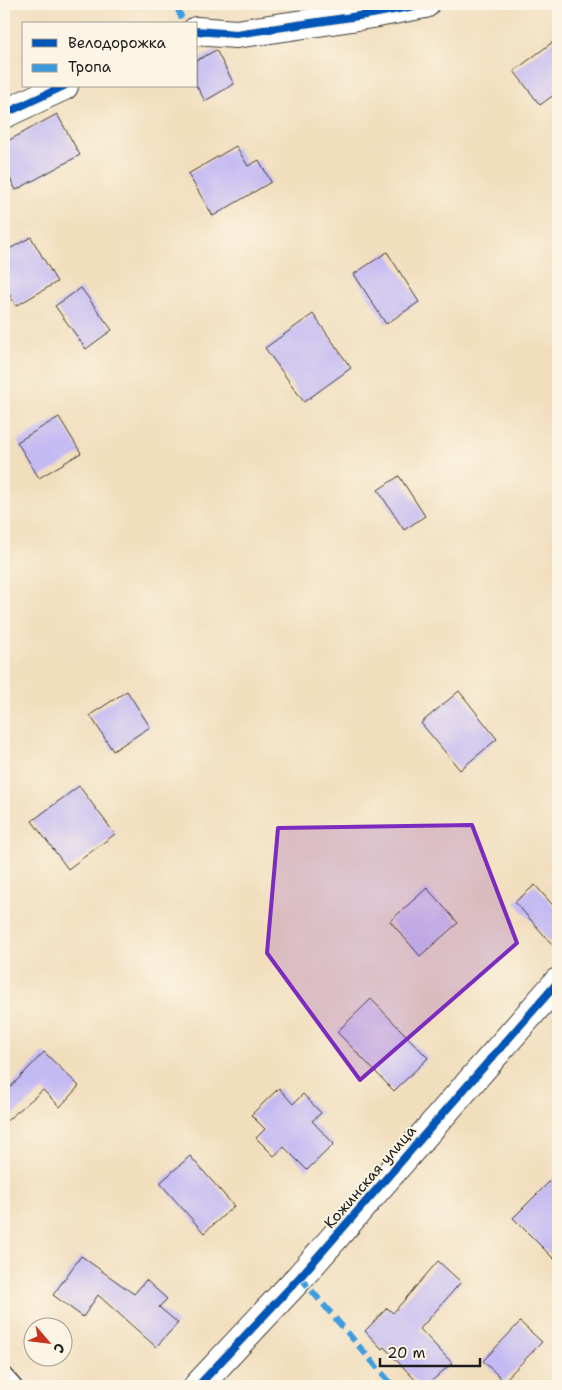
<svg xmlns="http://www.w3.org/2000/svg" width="562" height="1390" viewBox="0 0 562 1390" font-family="'Shantell Sans',sans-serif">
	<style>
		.building { fill: #c4baf3 }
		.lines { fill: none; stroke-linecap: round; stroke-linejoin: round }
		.service-casing { stroke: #3c3934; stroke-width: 18 }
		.minor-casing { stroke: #3c3934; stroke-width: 30 }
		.service { stroke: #fff; stroke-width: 15 }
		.minor { stroke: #fff; stroke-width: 28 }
		.quiet { stroke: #3c9bdf; stroke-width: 6; stroke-dasharray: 12 6; stroke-linecap: butt }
		.cycleway-casing { stroke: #fcf5e5; stroke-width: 11 }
		.cycleway { stroke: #0057b8; stroke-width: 8 }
		.marked { fill: #7b2cbf; fill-opacity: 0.2; stroke: #7b2cbf; stroke-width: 4; stroke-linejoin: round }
		.labels { text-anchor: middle; stroke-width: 4; stroke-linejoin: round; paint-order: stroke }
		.street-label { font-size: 15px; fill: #1c1c1c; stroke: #fcf5e5 }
	</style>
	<rect width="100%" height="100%" fill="#fcf5e5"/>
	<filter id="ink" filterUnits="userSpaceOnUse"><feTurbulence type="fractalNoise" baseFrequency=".02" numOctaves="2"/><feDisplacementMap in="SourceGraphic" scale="10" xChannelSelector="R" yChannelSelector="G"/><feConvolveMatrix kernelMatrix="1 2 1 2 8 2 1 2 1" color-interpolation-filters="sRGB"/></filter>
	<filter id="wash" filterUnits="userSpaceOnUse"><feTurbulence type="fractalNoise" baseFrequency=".0096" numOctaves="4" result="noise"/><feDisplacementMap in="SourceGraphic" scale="20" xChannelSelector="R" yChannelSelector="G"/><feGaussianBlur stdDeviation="1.12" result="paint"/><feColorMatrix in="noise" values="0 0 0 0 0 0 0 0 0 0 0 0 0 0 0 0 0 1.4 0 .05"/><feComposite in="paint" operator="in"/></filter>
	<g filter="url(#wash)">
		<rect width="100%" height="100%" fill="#f1debd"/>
		<g id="blocks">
			<path class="building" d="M558 38V92L540 105 514 71Z
				M216 50 234 84 205 101 196 85V61Z
				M57 114 80 155 16 190 4 167V143Z
				M236 146 248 166 259 160 271 182 213 216 188 174Z
				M31 237 57 282 16 306 4 285V252Z
				M387 252 419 302 386 324 354 274Z
				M81 288 112 330 86 349 55 306Z
				M313 314 351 368 304 402 265 348Z
				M59 417 81 453 39 478 17 442Z
				M399 476 425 516 404 530 378 490Z
				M127 691 150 727 113 751 90 715Z
				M459 691 497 739 460 770 421 723Z
				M79 786 115 834 68 869 32 821Z
				M535 885 558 911V951L515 902Z
				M427 888 458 923 420 956 390 921Z
				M371 999 428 1058 394 1091 337 1032Z
				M44 1052 79 1086 60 1107 43 1090 4 1123V1094Z
				M279 1088 293 1104 303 1094 321 1113 312 1121 334 1144 307 1170 284 1147 274 1156 256 1138 265 1129 251 1115Z
				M190 1156 234 1206 204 1233 160 1183Z
				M558 1173V1263L513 1218Z
				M81 1256 134 1294 146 1280 167 1299 159 1307 178 1323 156 1347 98 1295 83 1317 53 1295Z
				M438 1261 461 1282 420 1329 452 1363 426 1386H421L384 1347 382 1349 365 1331 387 1308 393 1313Z
				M520 1322 542 1342 504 1381 483 1361Z"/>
		</g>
	</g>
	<g filter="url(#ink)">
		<use href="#blocks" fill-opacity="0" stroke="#3c3934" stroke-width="1"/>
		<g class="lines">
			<defs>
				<path id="service" d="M4 1375 14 1386"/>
				<path id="minor" d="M196 31 236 34 372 14 425 4
					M4 114 64 86
					M198 1386 300 1277 558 982"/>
			</defs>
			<use href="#service" class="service-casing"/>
			<use href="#minor" class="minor-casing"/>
			<use href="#service" class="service"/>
			<use href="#minor" class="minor"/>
			<path class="quiet" d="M177 7 184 24
				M300 1277 393 1386"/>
			<defs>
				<path id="cycleway" d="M196 31 236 34 372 14 425 4
					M4 114 64 86
					M198 1386 300 1277 558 982"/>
			</defs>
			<use href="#cycleway" class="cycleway-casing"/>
			<use href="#cycleway" class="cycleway"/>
		</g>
	</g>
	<path class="marked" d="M472 825 517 943 360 1080 267 953 278 828Z"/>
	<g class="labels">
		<g class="street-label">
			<text transform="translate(370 1177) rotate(-49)" y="5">Кожинская улица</text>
		</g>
	</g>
	<rect width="562" height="1390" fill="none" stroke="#fcf5e5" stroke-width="20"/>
	<rect x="22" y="22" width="175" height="65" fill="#fcf5e5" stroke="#a29e95"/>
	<rect x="32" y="39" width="25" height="8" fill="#0057b8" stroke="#a29e95"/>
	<text x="68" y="48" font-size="15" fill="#1c1c1c">Велодорожка</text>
	<rect x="32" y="64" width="25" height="8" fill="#3c9bdf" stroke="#a29e95"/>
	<text x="68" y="72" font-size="15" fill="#1c1c1c">Тропа</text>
	<g transform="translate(48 1342) rotate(118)"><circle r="24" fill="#fcf5e5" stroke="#a29e95"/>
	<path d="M0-4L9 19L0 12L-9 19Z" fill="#c8321e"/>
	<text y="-8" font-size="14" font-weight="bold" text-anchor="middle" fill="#1c1c1c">С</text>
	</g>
	<path d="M380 1358v8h100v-8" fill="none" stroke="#1c1c1c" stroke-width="2.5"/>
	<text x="387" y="1358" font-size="15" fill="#1c1c1c" stroke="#fcf5e5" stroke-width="4" paint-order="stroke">20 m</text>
</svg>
